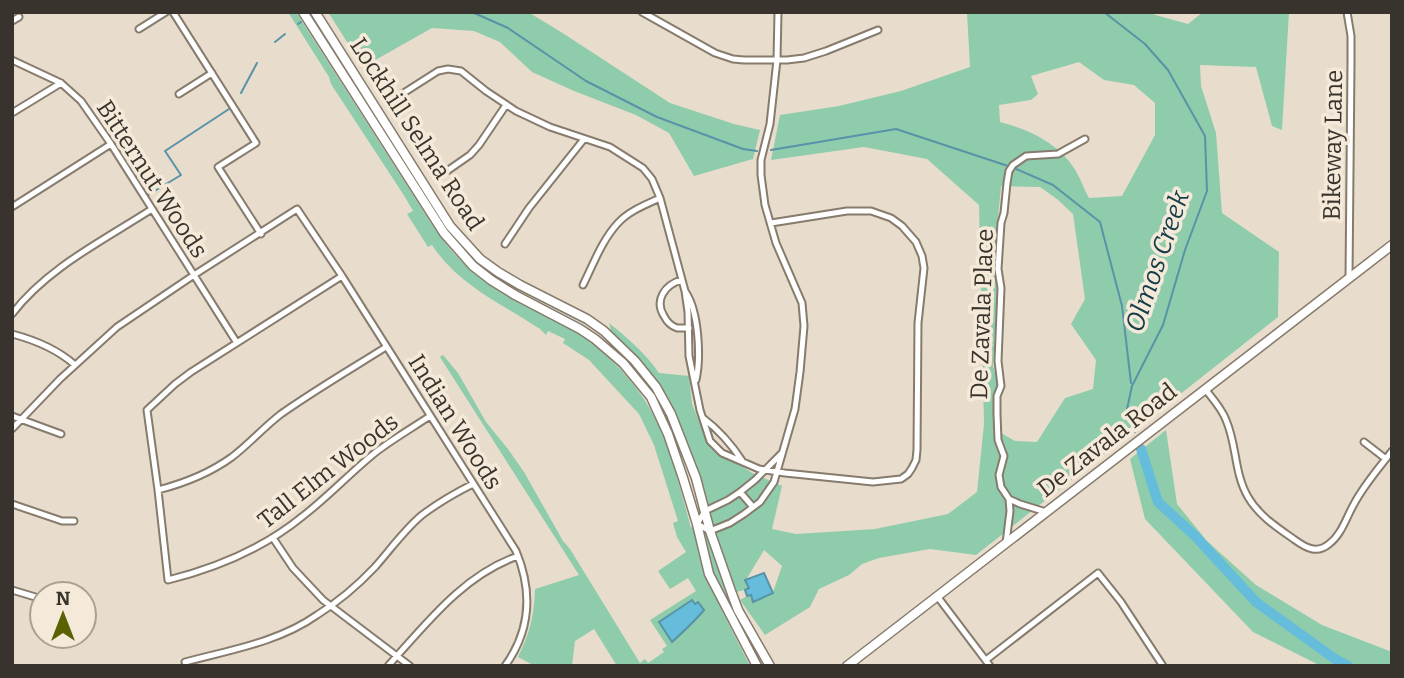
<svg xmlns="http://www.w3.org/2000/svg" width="1404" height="678" viewBox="0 0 1404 678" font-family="Bitter,serif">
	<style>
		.green { fill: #8eccac; fill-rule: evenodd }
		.water { fill: #66bcdb; stroke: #5893a7; stroke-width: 2 }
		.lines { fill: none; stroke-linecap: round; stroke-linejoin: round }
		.stream { stroke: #5893a7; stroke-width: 2 }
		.river { stroke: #66bcdb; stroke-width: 10 }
		.street-casing { stroke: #867b6c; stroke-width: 9 }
		.secondary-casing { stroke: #867b6c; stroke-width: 11 }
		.street { stroke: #fff; stroke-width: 5 }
		.secondary { stroke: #fff; stroke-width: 8 }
		.labels { text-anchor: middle; stroke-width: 7; stroke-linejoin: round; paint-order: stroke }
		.street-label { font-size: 24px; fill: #38342d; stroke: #f5ead9 }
		.water-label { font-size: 26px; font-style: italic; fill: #143c49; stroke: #f5ead9 }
	</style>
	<rect width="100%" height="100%" fill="#e8ddcc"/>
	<path class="green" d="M288 12H296L431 223C455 260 481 283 521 304 538 313 557 321 574 331 615 357 648 395 665 440 676 469 683 499 691 528L706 502 681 427 668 401 612 334 609 323C628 338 646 354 659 373L689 376 692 404 709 446 718 455 739 464 752 473 782 486 772 529 796 534 875 529 948 514 977 492 984 424 979 205 927 159 864 147 771 160 780 115 839 106 901 91 970 67 967 12H1145L1188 24 1203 12H1289L1282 130 1272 126 1256 67 1200 65 1201 86 1216 133 1222 213 1279 252 1278 317 976 555 930 549 879 558 862 564 849 575 819 589 810 607 765 635 740 600 751 594 754 601 773 592 782 566 764 550 746 580 749 589 736 592 718 603 750 666H617L594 629 575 641 572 666H535L518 657C530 633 534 616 535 589L579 575 440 357 443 355 458 373 486 422 508 449 524 472 563 541 570 549 640 663 645 659 648 663 664 652 662 649 667 646 650 620 696 591 688 578 670 589 658 571 686 552 677 537 673 523 678 521 654 445 639 414 589 360 563 343 565 339 548 331 546 335 540 329C502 304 458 285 432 245L428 247 407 214 413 211 405 197 331 84 329 77ZM1079 62 1104 80 1134 85 1155 103V135L1122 196 1089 198C1084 189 1080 177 1074 168 1057 142 1028 129 1000 122L999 105 1031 100 1038 94 1031 76ZM1001 186 1040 187 1057 199 1073 214 1085 299 1071 324 1096 360 1093 389 1065 398 1037 442 1015 441 994 429 995 393 998 384 993 366 997 298 995 250Z
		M328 12H528L561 32 670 103 734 124 760 130 753 159 694 176 669 133 636 115 574 91 532 72 500 42 474 31 432 28 363 67Z
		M1166 430 1177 504 1207 541 1256 585 1322 625 1392 652V666H1321L1253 632 1145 519 1130 459Z"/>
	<path class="water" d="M764 573 773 593 753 602 751 595 747 596 745 590 749 588 745 580Z
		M692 600 695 604 698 602 704 610C695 621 683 632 672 642L659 622Z"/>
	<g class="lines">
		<path class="stream" d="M472 12 508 28 586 81 657 117 743 149 757 151
			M1104 12 1145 44 1168 70 1205 136 1207 191 1185 250 1163 325 1132 386 1127 409 1135 432
			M298 24 301 22
			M275 42 285 34
			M241 93 257 63
			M771 150 896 129 1008 166
			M1016 169 1053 185 1100 222 1122 306 1131 383
			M148 195 181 175 165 151 229 109"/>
		<path class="river" d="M1141 449 1158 502 1195 536 1256 602 1335 659 1348 666"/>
		<defs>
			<path id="street" d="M173 12 256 143 218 167 261 234
				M642 12 715 53 733 59 744 60H787L804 58 826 51 878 30
				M778 12 777 60 770 124 761 160V175L765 205 776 243 802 303 804 326 800 372 795 409 774 482 760 502 744 514 730 523 710 531 697 524 705 511 728 500 740 492 755 480 782 453
				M1347 12 1351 36V63L1349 278
				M12 21 19 17
				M139 29 166 12
				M12 60 61 83 81 101 111 144 237 343
				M179 94 212 73
				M402 94 438 71 448 69 461 71 486 91 516 111 550 127 610 147 643 168 652 179 660 198 685 291 688 312 689 356 700 410 710 441 722 453 759 469 785 473 873 482 901 479 908 474 912 468 916 460 917 450 918 323 924 268 922 256 916 242 902 226 891 218 871 211H847L771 223
				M12 113 61 83
				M447 171 470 155 479 145 506 105
				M12 207 111 144
				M505 244 529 208 584 139
				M342 276 191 372 175 384 147 410 158 490 168 580C216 568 264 548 303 516 329 496 351 472 376 452 393 439 412 428 430 416
				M681 280C665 285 654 300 664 316 667 322 671 326 677 328 679 328 687 328 689 328
				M583 285C593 265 602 240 618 223 629 211 645 205 660 198
				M685 291C699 311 701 357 696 380
				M12 314C47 268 104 240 152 209
				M12 334C35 340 57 349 75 365
				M1205 389C1213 399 1222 409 1226 420 1237 445 1234 473 1248 497 1259 516 1278 528 1295 540 1306 548 1317 554 1329 544 1342 534 1346 518 1354 504 1364 485 1379 468 1392 451
				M12 416 61 434
				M703 418C719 430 732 445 743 462
				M12 429 60 379 117 327 194 275 297 209 342 276 516 551C533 592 531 630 505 666
				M1364 442 1386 459
				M158 490C185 483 210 473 232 457 249 444 264 427 281 414 315 390 351 369 386 347
				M740 492 753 507
				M1009 499 1020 504 1046 512
				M12 504 62 521H74
				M273 538 293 568 323 600 410 666
				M1006 543 1010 511 1009 499 1001 487 999 475 1004 456 998 440 997 414V396L1001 386 998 361 1001 288 998 269 1001 223 1004 213 1007 183 1009 171 1013 165 1026 156 1058 154 1085 139
				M12 590 42 599
				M937 596 990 666
				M84 611 89 612
				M986 660 1098 573 1121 602 1163 666
				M185 662C230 650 279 642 317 615 338 602 358 585 375 567 390 550 405 529 422 515 438 503 455 493 473 484
				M388 666C426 624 463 575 518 556"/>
			<path id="secondary" d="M303 12 444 233 473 266 491 280 515 295 580 329 595 339 623 363 651 397 668 434 683 478 697 524 709 574 757 666
				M315 12 450 226 480 259 498 272 520 285 587 319 604 331 635 361 656 387 671 414 696 478 710 531 732 594 738 610 770 666
				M847 666 1392 245"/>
		</defs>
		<use href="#street" class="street-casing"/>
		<use href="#secondary" class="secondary-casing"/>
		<use href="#street" class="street"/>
		<use href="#secondary" class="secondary"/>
	</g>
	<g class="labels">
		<g class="street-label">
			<text transform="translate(417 134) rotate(57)" y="8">Lockhill Selma Road</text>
			<text transform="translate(1333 145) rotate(-89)" y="8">Bikeway Lane</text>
			<text transform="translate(152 179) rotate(57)" y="8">Bitternut Woods</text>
			<text transform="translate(982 314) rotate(-88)" y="8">De Zavala Place</text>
			<text transform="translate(455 422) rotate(58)" y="8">Indian Woods</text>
			<text transform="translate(1107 440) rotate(-38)" y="8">De Zavala Road</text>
			<text transform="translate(328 471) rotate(-38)" y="8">Tall Elm Woods</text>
		</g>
		<g class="water-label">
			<text transform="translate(1157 261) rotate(-71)" y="9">Olmos Creek</text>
		</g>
	</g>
	<rect width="1404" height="678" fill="none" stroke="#38342d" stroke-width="28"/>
	<g transform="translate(63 615)"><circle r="33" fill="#f5ead9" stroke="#a9a194" stroke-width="2"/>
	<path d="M0-5L12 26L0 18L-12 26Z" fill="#596200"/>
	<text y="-10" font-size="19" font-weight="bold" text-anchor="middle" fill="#38342d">N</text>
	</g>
</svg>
